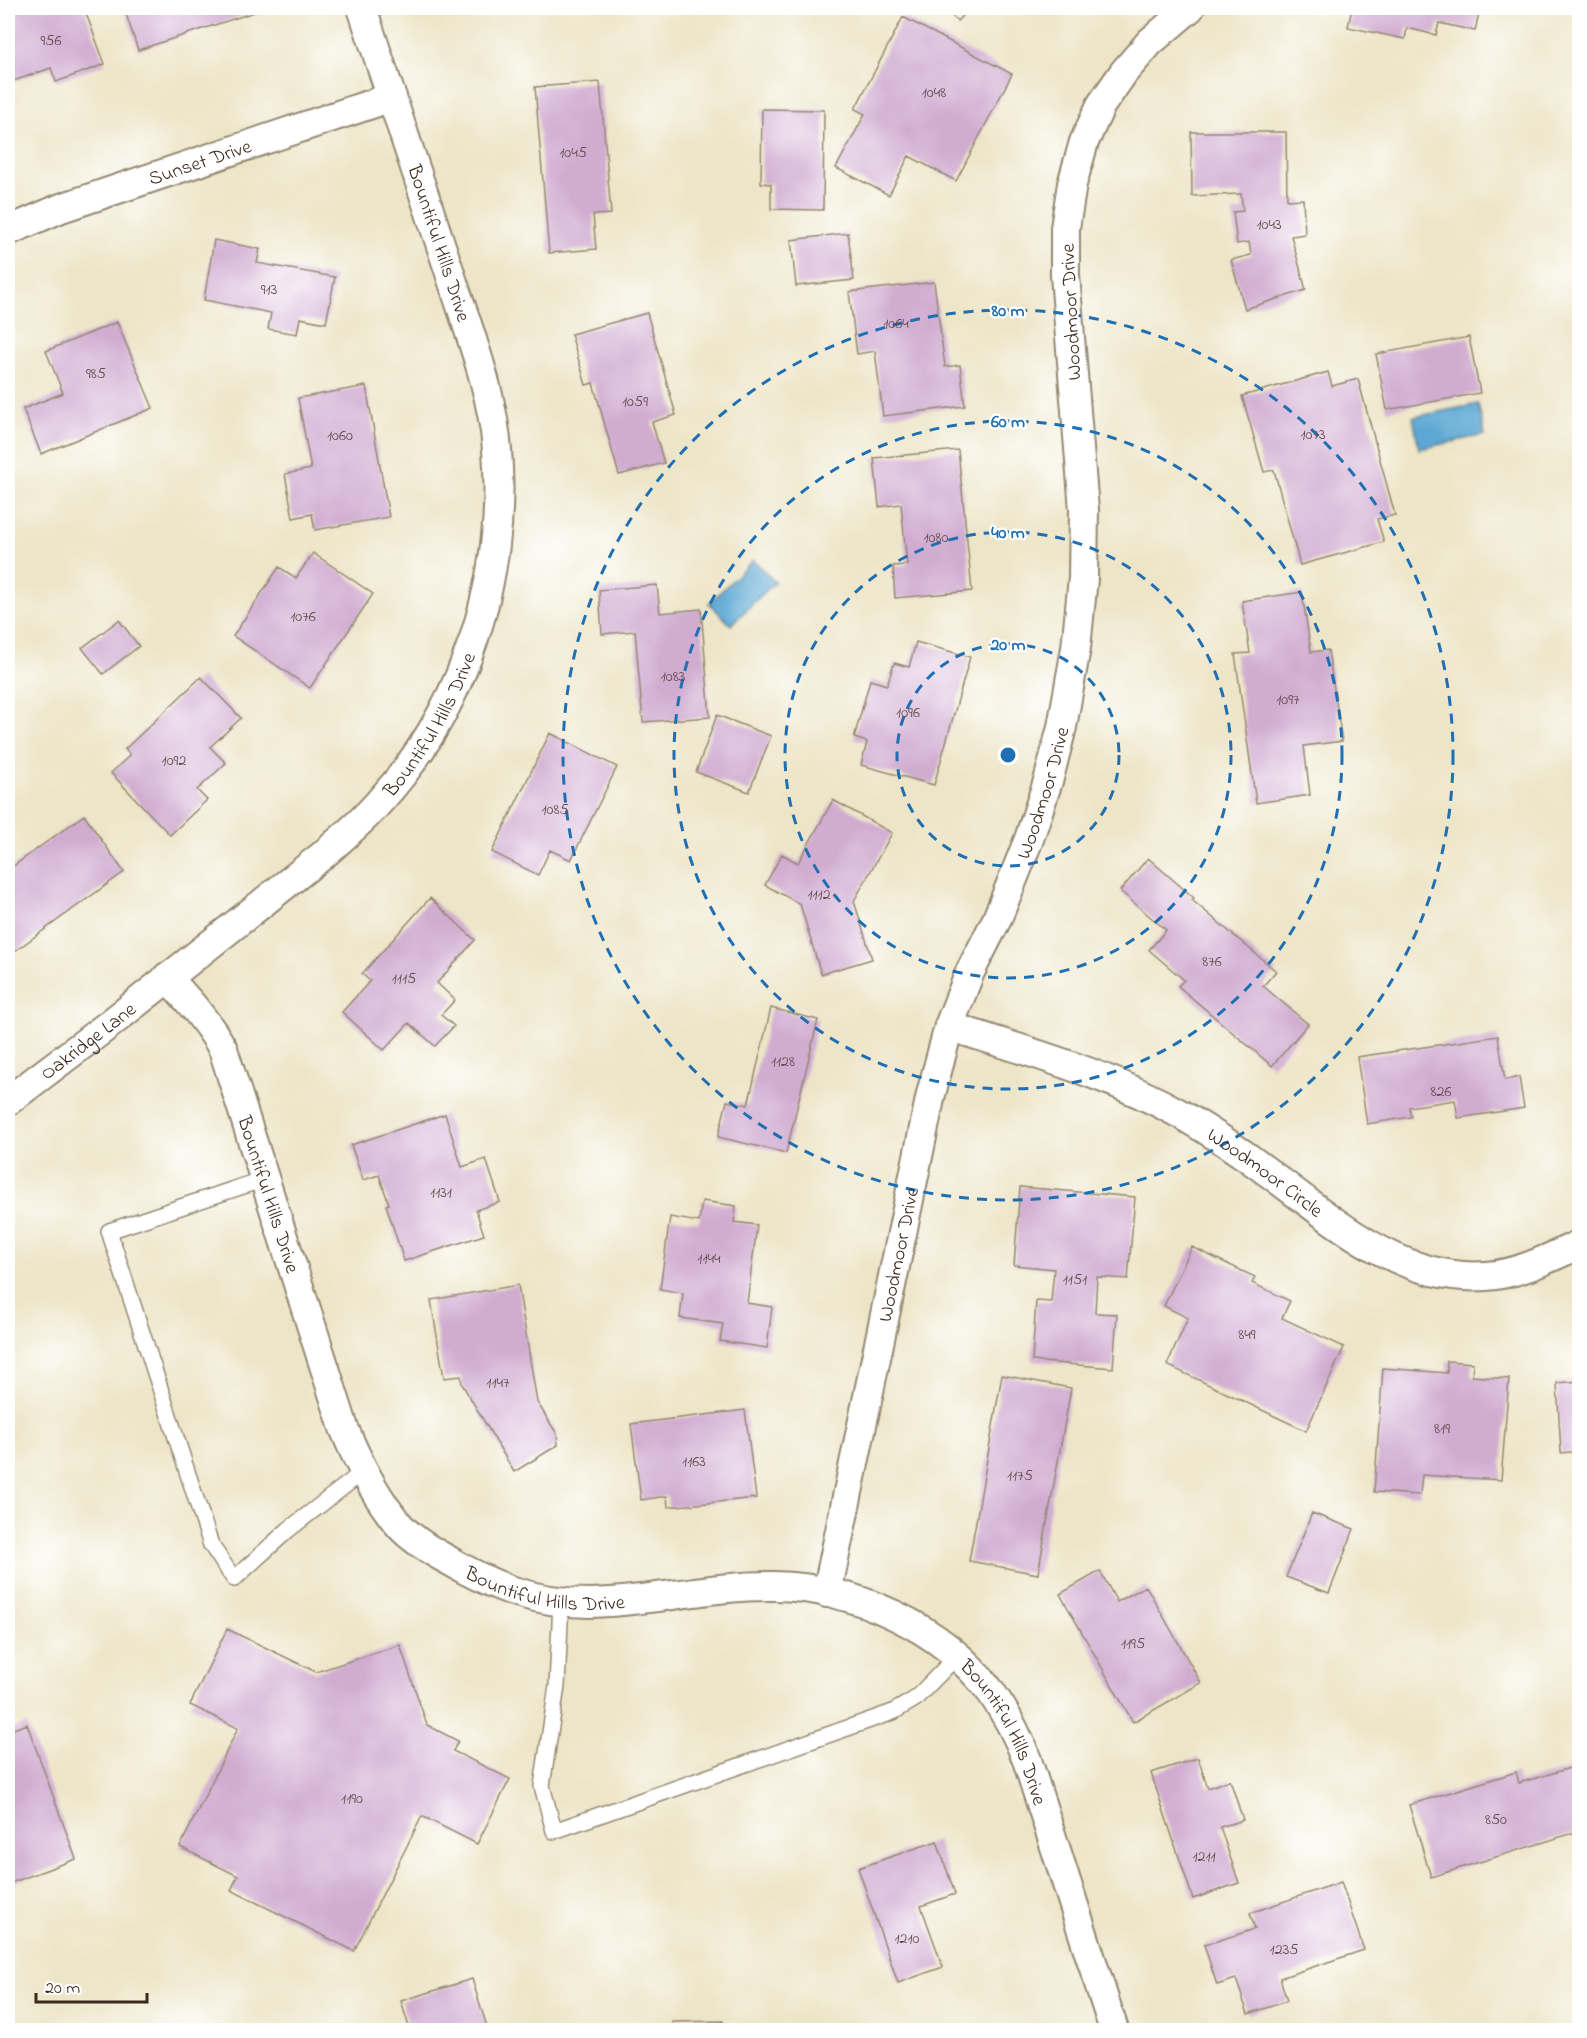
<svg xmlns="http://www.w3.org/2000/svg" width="1587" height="2038" viewBox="0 0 1587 2038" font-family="'Indie Flower',sans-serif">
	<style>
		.water { fill: #5ba7d3; stroke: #4b6878; stroke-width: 1.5 }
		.building { fill: #d0acd1 }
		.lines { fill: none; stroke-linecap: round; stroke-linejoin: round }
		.service-casing { stroke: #948872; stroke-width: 18 }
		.minor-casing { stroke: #948872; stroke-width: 32 }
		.service { stroke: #fff; stroke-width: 15 }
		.minor { stroke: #fff; stroke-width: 28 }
		.ring { fill: none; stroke: #1f6fb2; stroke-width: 3; stroke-dasharray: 10 8 }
		.labels { text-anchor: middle; stroke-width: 4.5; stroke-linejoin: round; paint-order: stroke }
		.number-label { font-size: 16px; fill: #604a4b }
		.street-label { font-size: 20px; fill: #3b2a1e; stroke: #fff }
		.centre { fill: #1f6fb2; stroke: #fff; stroke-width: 3 }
		.ring-label { font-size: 18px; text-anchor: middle; font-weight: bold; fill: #1f6fb2; stroke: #fff; stroke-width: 4.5; stroke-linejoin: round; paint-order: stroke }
	</style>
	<rect width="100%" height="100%" fill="#fff"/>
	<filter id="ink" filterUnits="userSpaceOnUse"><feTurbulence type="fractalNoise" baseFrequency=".0167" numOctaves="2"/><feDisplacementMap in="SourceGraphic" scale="12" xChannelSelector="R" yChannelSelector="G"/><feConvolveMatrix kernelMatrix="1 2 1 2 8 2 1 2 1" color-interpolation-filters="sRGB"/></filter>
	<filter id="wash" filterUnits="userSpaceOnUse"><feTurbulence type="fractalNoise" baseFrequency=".008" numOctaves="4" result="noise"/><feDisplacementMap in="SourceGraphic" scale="24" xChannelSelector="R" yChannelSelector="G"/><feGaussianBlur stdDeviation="1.35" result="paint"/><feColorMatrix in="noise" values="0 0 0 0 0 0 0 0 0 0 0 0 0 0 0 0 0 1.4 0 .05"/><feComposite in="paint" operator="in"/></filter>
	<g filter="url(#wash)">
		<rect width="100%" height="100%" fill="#ede5c7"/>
		<path class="water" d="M1478 404 1485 435 1419 449 1413 417Z
			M753 560 775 582 731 625 709 603Z"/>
		<g id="blocks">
			<path class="building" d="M24 8H84L105 64 56 82 51 68 8 83V13Z
				M124 8H267L138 50Z
				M944 8H970L957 21Z
				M1352 8H1480L1475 31 1439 23 1436 35 1407 28 1405 39 1348 27Z
				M903 17 1012 74 956 181 909 156 889 195 836 168 865 114 855 109Z
				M600 82 611 214 593 215 596 249 549 253 535 87Z
				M762 109 824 110 823 210 771 209V184L761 183Z
				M1191 132H1286L1287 200 1303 199 1305 234 1291 236 1306 290 1245 309 1231 260 1251 255 1249 242 1237 244 1233 212 1243 211 1241 194 1192 196Z
				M848 233 854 280 796 286 791 240Z
				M214 240 260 249 257 263 335 277 326 323 300 318 297 334 268 329 271 313 204 300Z
				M934 282 945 367 960 365 965 406 883 416 875 351 857 354 849 292Z
				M647 313 676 415 652 422 664 463 619 475 593 383 586 385 571 334Z
				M117 322 153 408 41 454 23 409 63 393 46 351Z
				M1469 337 1480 393 1387 410 1376 354Z
				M1328 372 1332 386 1358 379 1395 515 1377 519 1384 542 1300 565 1274 470 1264 472 1242 396Z
				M366 386 389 517 315 530 312 514 293 518 285 474 311 469 298 398Z
				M958 450 972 591 895 598 893 566 907 565 901 504 879 507 874 458Z
				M313 553 373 594 310 688 233 636 279 567 296 578Z
				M657 585 660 613 701 609 710 717 643 722 635 631 602 634 599 590Z
				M1302 592 1311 652 1328 650 1342 741 1304 746 1310 795 1256 803 1235 654 1250 653 1242 601Z
				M119 620 139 646 103 674 82 648Z
				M916 642 970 657 934 785 861 765 867 742 854 738 870 680 887 685 894 663 909 667Z
				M201 677 241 718 210 747 226 763 197 790 207 800 170 835 111 773 130 755 125 749Z
				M717 715 771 736 749 792 696 772Z
				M550 733 617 767 571 860 550 850 538 875 492 852Z
				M833 800 892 833 854 901 872 959 821 974 800 904 765 885 782 854 798 863Z
				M84 815 124 872 8 956V870Z
				M1148 858 1194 898 1192 900 1276 971 1263 986 1308 1024 1272 1066 1178 986 1184 980 1149 950 1166 930 1120 891Z
				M430 898 475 940 437 983 455 1000 441 1015 454 1026 435 1046 409 1023 384 1050 342 1012 370 981 362 974Z
				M771 1008 818 1020 786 1153 718 1137 727 1101 748 1105Z
				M1498 1036 1505 1080 1519 1077 1524 1108 1458 1118 1455 1100 1409 1107 1411 1117 1367 1124 1357 1057Z
				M445 1114 462 1167 486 1159 500 1202 476 1210 484 1235 404 1261 386 1205 389 1204 379 1175 363 1180 351 1145Z
				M1020 1187 1135 1197 1128 1279 1097 1277 1095 1313 1117 1314 1113 1368 1032 1361 1036 1301 1051 1302 1054 1269 1014 1265Z
				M702 1201 736 1206 734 1222 757 1225 747 1303 772 1307 767 1348 720 1341 723 1324 680 1318 683 1293 660 1289 670 1217 699 1222Z
				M1192 1247 1255 1277 1252 1283 1290 1301 1282 1318 1344 1347 1306 1431 1167 1365 1188 1318 1164 1306Z
				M518 1285 537 1402 557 1434 558 1445 514 1472 462 1384 461 1376 444 1378 431 1300Z
				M1447 1361 1473 1363 1472 1376 1509 1379 1501 1480 1422 1475 1420 1495 1374 1492 1383 1368 1447 1373Z
				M1002 1375 1071 1388 1038 1574 969 1561Z
				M1580 1381V1451L1561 1453 1557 1383Z
				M745 1410 756 1498 668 1507 667 1496 641 1500 631 1424Z
				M1312 1513 1354 1529 1329 1593 1286 1577Z
				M1100 1571 1117 1602 1146 1586 1201 1683 1133 1722 1060 1594Z
				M227 1629 316 1672 400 1645 427 1725 458 1741 453 1751 510 1779 477 1844 422 1816 354 1951 231 1890 238 1876 180 1847 238 1728 190 1705Z
				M27 1724 76 1859 8 1884V1731Z
				M1198 1758 1208 1788 1230 1780 1243 1820 1220 1827 1239 1883 1193 1899 1151 1773Z
				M1580 1765V1831L1431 1877 1409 1805 1516 1772 1519 1783Z
				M937 1841 955 1894 921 1906 943 1967 898 1983 858 1868Z
				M1341 1882 1364 1950 1280 1978 1287 2001 1248 2014 1236 1979 1217 1985 1204 1945 1255 1929 1250 1913Z
				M472 1979 488 2030H410L401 2001Z
				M723 2021V2030H672V2022Z"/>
		</g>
	</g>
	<g filter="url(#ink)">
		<use href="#blocks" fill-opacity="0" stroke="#948872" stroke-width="1.5"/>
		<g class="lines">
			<defs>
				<path id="service" d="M264 1179 109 1231 211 1545 234 1579 288 1530 364 1471
					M561 1602 557 1686 542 1786 554 1831 893 1712 915 1699 957 1656"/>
				<g id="minor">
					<path id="s1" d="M8 231 61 208 392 97"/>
					<path id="s2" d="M167 977C188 1000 208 1022 223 1049L344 1428C358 1462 376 1498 400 1526 413 1540 431 1551 448 1560 494 1587 534 1603 589 1603 650 1602 712 1585 774 1586 854 1587 942 1627 991 1692 1006 1713 1018 1736 1027 1760L1114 2030"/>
					<path id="s3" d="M949 1026C1028 1052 1110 1074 1182 1115 1213 1133 1241 1152 1269 1173 1333 1220 1400 1282 1486 1276 1519 1274 1549 1258 1580 1244"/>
					<path id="s4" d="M8 1101 111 1023 323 855C342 838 363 821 380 801 465 708 507 576 497 450 492 387 467 327 448 267 419 181 391 94 362 8"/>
					<path id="s5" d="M827 1593 931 1094 949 1026 970 972 997 919 1029 839 1049 778 1062 727 1076 648 1083 578 1084 510 1065 275V228L1072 184 1084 142 1101 105 1124 72 1150 42 1190 8"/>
				</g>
			</defs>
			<use href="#service" class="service-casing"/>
			<use href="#minor" class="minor-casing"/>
			<use href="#service" class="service"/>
			<use href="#minor" class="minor"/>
		</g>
	</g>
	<g class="ring">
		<circle cx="1008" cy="755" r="111"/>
		<circle cx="1008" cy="755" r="223"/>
		<circle cx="1008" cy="755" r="334"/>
		<circle cx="1008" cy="755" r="445"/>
	</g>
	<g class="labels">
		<g class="number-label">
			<text x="51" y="45">956</text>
			<text x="934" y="97">1048</text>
			<text x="573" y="157">1045</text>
			<text x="1269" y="229">1043</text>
			<text x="269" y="294">913</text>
			<text x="896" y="328">1064</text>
			<text x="96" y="378">985</text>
			<text x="635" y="406">1059</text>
			<text x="1313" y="439">1073</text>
			<text x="340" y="440">1060</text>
			<text x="936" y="542">1080</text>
			<text x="303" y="621">1076</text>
			<text x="673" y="681">1083</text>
			<text x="1288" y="704">1097</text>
			<text x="908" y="717">1096</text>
			<text x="174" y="765">1092</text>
			<text x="555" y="814">1085</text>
			<text x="819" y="899">1112</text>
			<text x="1212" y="966">876</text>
			<text x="404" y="983">1115</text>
			<text x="783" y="1066">1128</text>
			<text x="1441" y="1096">826</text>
			<text x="441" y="1197">1131</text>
			<text x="709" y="1263">1144</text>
			<text x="1075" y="1284">1151</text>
			<text x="1247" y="1339">849</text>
			<text x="498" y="1387">1147</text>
			<text x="1442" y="1433">819</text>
			<text x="694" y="1466">1163</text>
			<text x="1020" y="1480">1175</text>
			<text x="1133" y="1648">1195</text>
			<text x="352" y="1803">1190</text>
			<text x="1496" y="1824">850</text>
			<text x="1204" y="1861">1211</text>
			<text x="907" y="1943">1210</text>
			<text x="1284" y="1954">1235</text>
		</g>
		<g class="street-label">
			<text dy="7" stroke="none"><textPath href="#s1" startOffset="204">Sunset Drive</textPath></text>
			<text transform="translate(440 243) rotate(72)" y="7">Bountiful Hills Drive</text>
			<text transform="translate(1070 312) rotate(-93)" y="7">Woodmoor Drive</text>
			<text dy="7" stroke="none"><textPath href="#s4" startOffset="570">Bountiful Hills Drive</textPath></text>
			<text dy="7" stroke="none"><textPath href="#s5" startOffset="832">Woodmoor Drive</textPath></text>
			<text dy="7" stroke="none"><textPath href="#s4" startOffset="100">Oakridge Lane</textPath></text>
			<text dy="7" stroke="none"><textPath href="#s3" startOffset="351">Woodmoor Circle</textPath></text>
			<text dy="7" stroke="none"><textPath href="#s2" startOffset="244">Bountiful Hills Drive</textPath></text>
			<text dy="7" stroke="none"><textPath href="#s5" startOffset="346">Woodmoor Drive</textPath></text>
			<text dy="7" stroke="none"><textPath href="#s2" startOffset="765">Bountiful Hills Drive</textPath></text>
			<text dy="7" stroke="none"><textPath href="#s2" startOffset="1288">Bountiful Hills Drive</textPath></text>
		</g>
	</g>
	<circle cx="1008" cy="755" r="9" class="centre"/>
	<g class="ring-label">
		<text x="1008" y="316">80 m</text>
		<text x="1008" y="427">60 m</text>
		<text x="1008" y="538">40 m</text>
		<text x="1008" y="650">20 m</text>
	</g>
	<rect width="1587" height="2038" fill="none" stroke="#fff" stroke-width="30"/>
	<path d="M36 1993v9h111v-9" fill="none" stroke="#3b2a1e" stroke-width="3"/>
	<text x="45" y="1993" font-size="18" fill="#3b2a1e" stroke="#ffffff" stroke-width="4.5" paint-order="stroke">20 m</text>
</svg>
